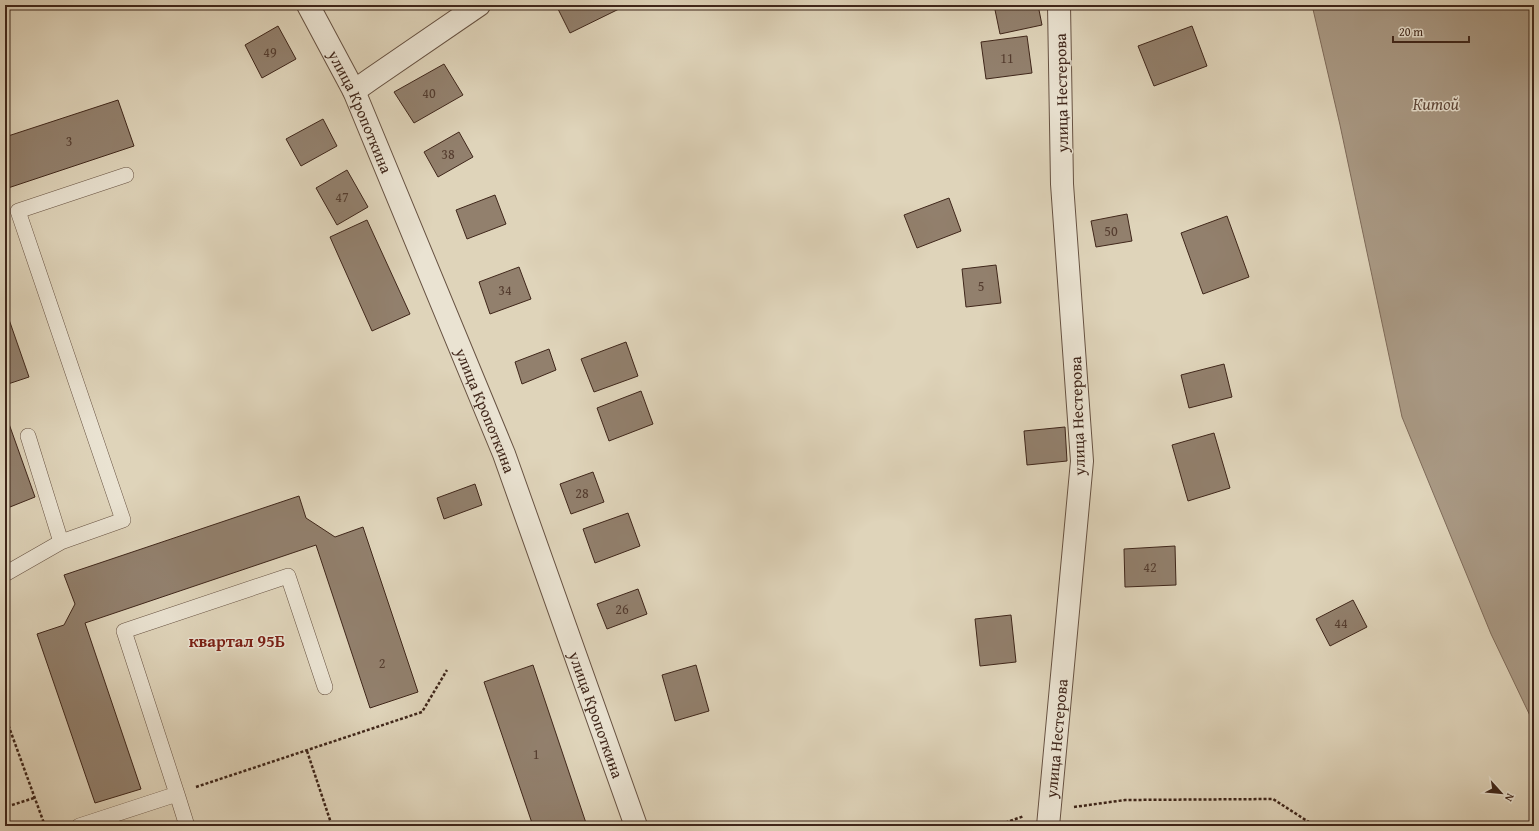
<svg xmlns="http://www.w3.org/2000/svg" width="1539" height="831" viewBox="0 0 1539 831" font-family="'Gentium Book Plus',serif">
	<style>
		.water { fill: #a99984; stroke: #7f6b5a }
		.building { fill: #92806d; stroke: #3f261a }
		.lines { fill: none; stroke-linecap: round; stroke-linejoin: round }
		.service-casing { stroke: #675242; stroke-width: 16 }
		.minor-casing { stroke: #675242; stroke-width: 24 }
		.path { stroke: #3f261a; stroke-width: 2.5; stroke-dasharray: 3 2; stroke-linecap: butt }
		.service { stroke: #eae3d2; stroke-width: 15 }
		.minor { stroke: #eae3d2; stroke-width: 22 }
		.labels { text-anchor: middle; stroke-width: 3; stroke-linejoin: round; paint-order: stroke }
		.number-label { font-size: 14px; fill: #543c2f }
		.street-label { font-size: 16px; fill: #3f261a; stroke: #eae3d2 }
		.water-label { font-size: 17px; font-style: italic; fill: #5f483a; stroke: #eae3d2 }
		.neighbourhood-label { font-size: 17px; font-weight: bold; fill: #7a1f14; stroke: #eae3d2 }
	</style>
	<rect width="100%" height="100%" fill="#dfd4ba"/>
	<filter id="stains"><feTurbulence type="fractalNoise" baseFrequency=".005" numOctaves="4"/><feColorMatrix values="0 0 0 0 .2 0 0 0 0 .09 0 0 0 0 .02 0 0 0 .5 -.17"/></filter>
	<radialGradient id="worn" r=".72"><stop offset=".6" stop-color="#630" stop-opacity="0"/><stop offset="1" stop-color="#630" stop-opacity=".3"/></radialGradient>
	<path class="water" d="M1312 5H1534V724L1491 634 1402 417 1340 125Z"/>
	<path class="building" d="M556 5H619L621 8 570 33Z
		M994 5H1038L1042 25 1000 34Z
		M278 26 296 59 262 78 245 45Z
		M1192 26 1207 66 1154 86 1138 46Z
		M1027 36 1032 73 986 79 981 42Z
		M444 64 463 95 414 123 394 92Z
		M118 100 134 146 5 189V137Z
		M323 119 337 146 301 166 286 139Z
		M459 132 473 157 438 177 424 152Z
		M347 170 368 207 337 225 316 188Z
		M495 195 506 224 467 239 456 210Z
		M949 198 961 231 917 248 904 215Z
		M1127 214 1132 241 1096 247 1091 221Z
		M1227 216 1249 277 1203 294 1181 233Z
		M367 220 410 314 372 331 330 237Z
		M996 265 1001 303 966 307 962 269Z
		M519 267 531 299 490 314 479 282Z
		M5 308 29 377 5 385Z
		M626 342 638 376 594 392 581 359Z
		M549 349 556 370 522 384 515 362Z
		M1224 364 1232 397 1189 408 1181 375Z
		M641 391 653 424 609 441 597 408Z
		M8 421 35 497 5 509V423Z
		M1065 427 1067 461 1027 465 1024 431Z
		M1214 433 1230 488 1188 501 1172 445Z
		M593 472 604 502 571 514 560 484Z
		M475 484 482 505 444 519 437 498Z
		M299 496 306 518 335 537 363 527 418 692 370 708 316 545 85 623 141 789 95 803 37 634 64 625 75 604 64 575Z
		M628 513 640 546 595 563 583 529Z
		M1175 546 1176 585 1125 587 1124 549Z
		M638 589 647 614 607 629 597 604Z
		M1353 600 1367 627 1330 646 1316 619Z
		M1011 615 1016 662 980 666 975 619Z
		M533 665 587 826H533L484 682Z
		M696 665 709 711 675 721 662 675Z"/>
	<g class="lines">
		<defs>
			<path id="service" d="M28 436 61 542
				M5 574 61 542 123 520 18 211 126 175
				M177 794 187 826
				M79 826 177 794 124 631 288 576 325 687"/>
			<g id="minor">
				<path id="s1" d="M308 5 354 91 504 454 636 826"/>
				<path d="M354 91 371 79 479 5"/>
				<path id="s2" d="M1048 826 1082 461 1062 184 1059 5"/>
			</g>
		</defs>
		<use href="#service" class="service-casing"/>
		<use href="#minor" class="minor-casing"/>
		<path class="path" d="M5 716 45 826
			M307 751 332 826
			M196 787 422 712 447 670
			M12 805 34 798
			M1074 807 1125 800 1273 799 1315 826
			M996 826 1024 816"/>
		<use href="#service" class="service"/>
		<use href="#minor" class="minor"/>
	</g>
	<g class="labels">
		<g class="number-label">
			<text x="270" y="57">49</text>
			<text x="1007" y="63">11</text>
			<text x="429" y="98">40</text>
			<text x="69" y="146">3</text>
			<text x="448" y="159">38</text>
			<text x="342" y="202">47</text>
			<text x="1111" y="236">50</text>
			<text x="981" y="291">5</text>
			<text x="505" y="295">34</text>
			<text x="582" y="498">28</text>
			<text x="1150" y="572">42</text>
			<text x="622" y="614">26</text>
			<text x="1341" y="628">44</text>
			<text x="382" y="668">2</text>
			<text x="536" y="759">1</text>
		</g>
		<g class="street-label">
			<text transform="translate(1061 93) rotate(-91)" y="6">улица Нестерова</text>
			<text dy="6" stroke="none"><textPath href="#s1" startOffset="119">улица Кропоткина</textPath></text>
			<text dy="6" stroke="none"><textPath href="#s1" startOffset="443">улица Кропоткина</textPath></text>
			<text transform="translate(1077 416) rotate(-92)" y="6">улица Нестерова</text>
			<text dy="6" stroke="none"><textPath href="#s1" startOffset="767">улица Кропоткина</textPath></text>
			<text dy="6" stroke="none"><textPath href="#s2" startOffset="88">улица Нестерова</textPath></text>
		</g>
		<g class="water-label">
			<text x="1436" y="110">Китой</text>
		</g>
		<g class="neighbourhood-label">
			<text x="237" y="647">квартал 95Б</text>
		</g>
	</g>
	<rect width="1539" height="831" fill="none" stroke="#dfd4ba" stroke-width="20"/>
	<rect x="6" y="6" width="1527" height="819" fill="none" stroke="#3f261a" stroke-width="2"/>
	<rect x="10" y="10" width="1519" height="811" fill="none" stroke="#3f261a"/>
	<g transform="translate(1501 793) rotate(117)" stroke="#eae3d2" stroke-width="3" paint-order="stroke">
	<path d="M0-3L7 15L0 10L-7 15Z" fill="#3f261a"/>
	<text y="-6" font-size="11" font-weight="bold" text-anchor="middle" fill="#3f261a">N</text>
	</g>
	<path d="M1393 36v6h76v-6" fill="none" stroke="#3f261a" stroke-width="2"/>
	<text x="1399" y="36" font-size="12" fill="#3f261a" stroke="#eae3d2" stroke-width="3" paint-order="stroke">20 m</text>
	<rect width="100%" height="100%" filter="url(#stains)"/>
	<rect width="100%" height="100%" fill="url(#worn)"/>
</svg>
